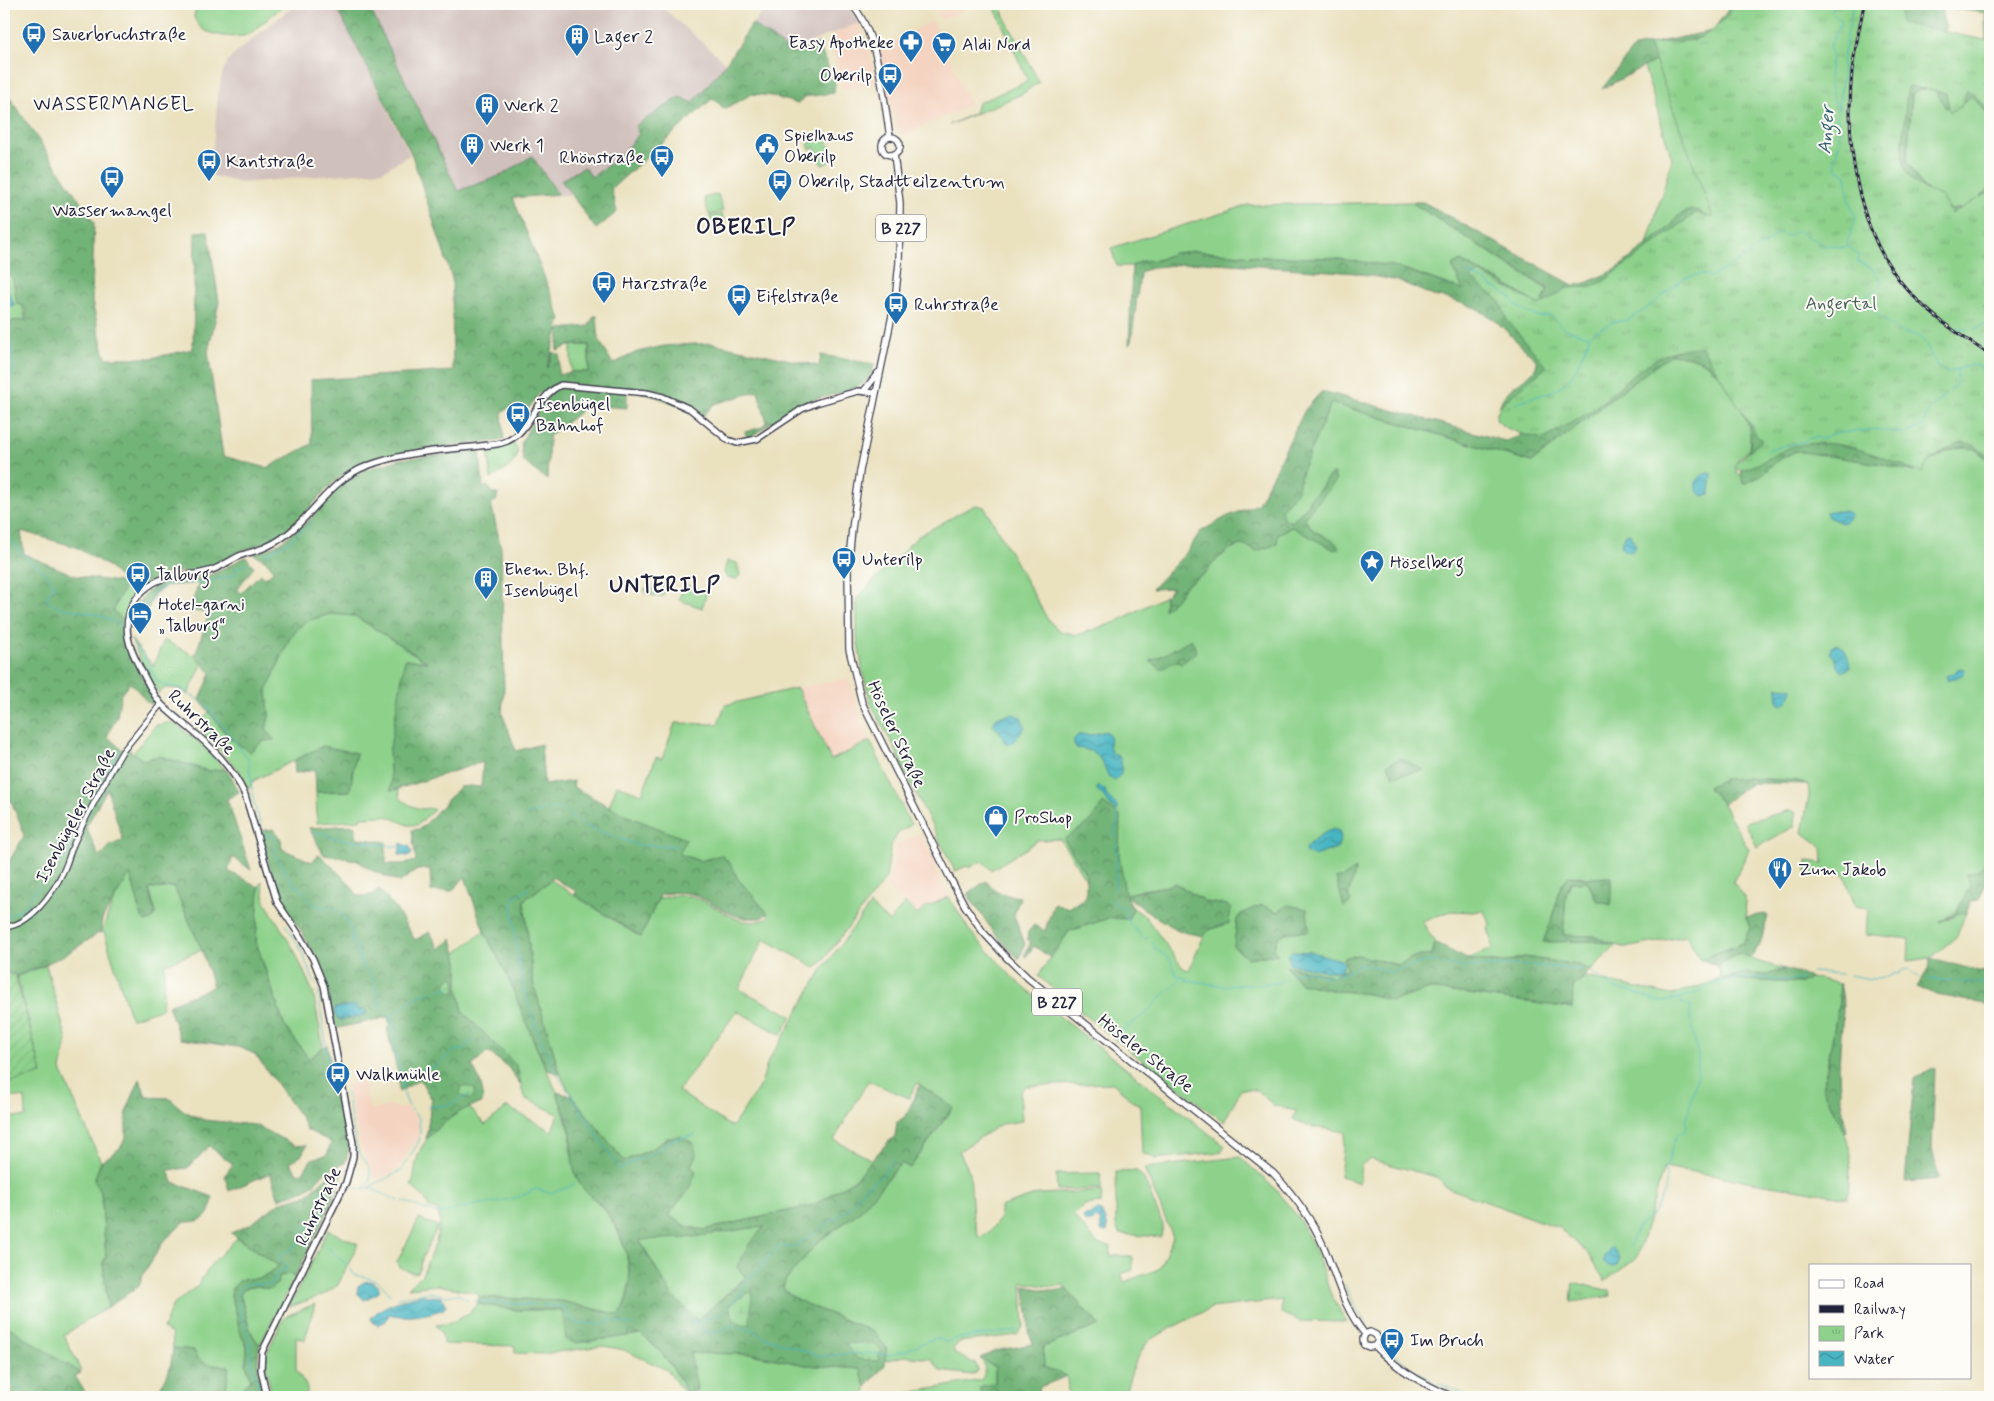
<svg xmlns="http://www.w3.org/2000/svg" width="1994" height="1401" viewBox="0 0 1994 1401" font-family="Mynerve,sans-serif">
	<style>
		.built { fill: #f4d3c0 }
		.industrial { fill: #d0c0bc }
		.grass { fill: #8dd18b; stroke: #587a63; fill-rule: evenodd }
		.forest { fill: url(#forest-crowns); stroke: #4a6a59; fill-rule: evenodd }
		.wetland { fill: url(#wetland-marsh); stroke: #587a63 }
		.park { fill: url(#park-tufts); stroke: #587a63 }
		.garden { fill: url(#garden-furrows); stroke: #587a63 }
		.water { fill: url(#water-waves); stroke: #346c7e }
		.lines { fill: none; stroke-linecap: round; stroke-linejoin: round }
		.stream { stroke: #47b5c2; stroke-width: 1 }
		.tertiary-casing { stroke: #403f4f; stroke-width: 7 }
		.secondary-casing { stroke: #403f4f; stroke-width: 8 }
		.primary-casing { stroke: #403f4f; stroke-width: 8 }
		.tertiary { stroke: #fff; stroke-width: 4.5 }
		.secondary { stroke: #fff; stroke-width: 5 }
		.primary { stroke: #fff; stroke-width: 5.5 }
		.rail-casing { stroke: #22223b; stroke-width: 3 }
		.rail { stroke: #fdfcf7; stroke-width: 1; stroke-dasharray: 4; stroke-linecap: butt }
		.labels { text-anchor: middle; stroke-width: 4; stroke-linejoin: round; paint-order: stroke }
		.shield { fill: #fdfcf7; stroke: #646373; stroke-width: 1 }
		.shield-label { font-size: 16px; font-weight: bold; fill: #22223b }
		.poi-label { font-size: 18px; fill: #22223b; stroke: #fdfcf7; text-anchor: start }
		.park-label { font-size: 18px; fill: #475f57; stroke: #fdfcf7 }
		.street-label { font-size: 18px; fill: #22223b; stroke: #fdfcf7 }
		.neighbourhood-label { font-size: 19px; letter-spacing: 1px; fill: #22223b; stroke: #fdfcf7 }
		.water-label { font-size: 19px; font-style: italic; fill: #315d71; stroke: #fdfcf7 }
		.district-label { font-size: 22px; font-weight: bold; letter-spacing: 1px; fill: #22223b; stroke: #fdfcf7 }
	</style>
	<defs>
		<pattern id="forest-crowns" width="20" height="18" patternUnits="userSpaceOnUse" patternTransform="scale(1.25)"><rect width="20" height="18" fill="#72b377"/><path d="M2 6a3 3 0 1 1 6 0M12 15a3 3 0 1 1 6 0" fill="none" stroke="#5d9163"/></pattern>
		<pattern id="wetland-marsh" width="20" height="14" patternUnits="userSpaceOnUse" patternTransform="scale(1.25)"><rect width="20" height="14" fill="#8dd18b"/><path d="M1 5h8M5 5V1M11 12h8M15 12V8" fill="none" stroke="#79b379"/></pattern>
		<pattern id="park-tufts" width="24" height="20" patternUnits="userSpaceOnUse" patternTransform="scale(1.25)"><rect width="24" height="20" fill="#8dd18b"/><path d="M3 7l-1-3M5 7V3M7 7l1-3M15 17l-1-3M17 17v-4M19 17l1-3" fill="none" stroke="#79b379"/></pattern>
		<pattern id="garden-furrows" width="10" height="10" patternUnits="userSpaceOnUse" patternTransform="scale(1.25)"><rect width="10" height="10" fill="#8dd18b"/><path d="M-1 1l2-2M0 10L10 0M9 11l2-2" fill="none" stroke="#79b379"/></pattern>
		<pattern id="water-waves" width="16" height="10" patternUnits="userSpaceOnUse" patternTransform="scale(1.25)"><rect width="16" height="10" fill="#47b5c2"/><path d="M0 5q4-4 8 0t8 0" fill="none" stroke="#3b939f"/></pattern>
	</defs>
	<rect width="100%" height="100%" fill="#fdfcf7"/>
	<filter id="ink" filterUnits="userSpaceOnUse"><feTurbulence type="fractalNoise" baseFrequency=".02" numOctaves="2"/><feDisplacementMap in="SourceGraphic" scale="10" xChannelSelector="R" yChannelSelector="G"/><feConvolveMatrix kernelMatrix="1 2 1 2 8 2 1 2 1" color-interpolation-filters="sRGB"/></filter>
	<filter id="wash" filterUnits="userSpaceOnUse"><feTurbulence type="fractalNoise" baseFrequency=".0096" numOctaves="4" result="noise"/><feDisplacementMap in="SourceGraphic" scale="20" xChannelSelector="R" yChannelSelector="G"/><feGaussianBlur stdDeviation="1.12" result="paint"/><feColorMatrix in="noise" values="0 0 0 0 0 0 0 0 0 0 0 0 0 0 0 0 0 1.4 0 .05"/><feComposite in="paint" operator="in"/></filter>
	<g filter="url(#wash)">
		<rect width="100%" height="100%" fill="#eae1bf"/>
		<path class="built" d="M933 4H973L974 5 941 20Z
			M933 21 970 105 905 135H902L897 129 877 48Z
			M859 23 870 54 876 83 843 89 830 35Z
			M848 678 861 716 859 717 870 741 831 760 797 688Z
			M920 833 936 865 940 880 949 897 924 908 918 915 885 885 890 878 897 844Z
			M363 1081 370 1110 393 1106 399 1109 406 1107 416 1118 419 1128 418 1139 407 1152 405 1159 393 1173 372 1179 373 1172 360 1147 347 1085Z"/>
		<path class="industrial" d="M296 4H335L410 155 382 171 240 183 210 175 218 96 223 70 228 61 240 49Z
			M368 4H667L665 10 726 63 752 24 770 4H843L850 9 859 23 793 49 688 110 578 195 459 198Z"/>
		<path class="grass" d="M196 4H285L251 33C240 40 215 36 204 30 200 28 196 21 194 18Z
			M993 4H1001L1004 16 1039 82 1022 94 949 125 975 113 978 103 1028 81Z
			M1677 49 1739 212 1711 223 1700 211C1681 209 1681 216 1670 227 1663 234 1654 239 1647 245L1672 159 1644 67Z
			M1920 89 1935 90 1962 103 1971 96 1983 108 1990 117V188L1970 207 1951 210 1920 184 1907 160 1912 95Z
			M823 135 837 158 822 165 815 147 810 149 808 143Z
			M718 194 723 211 709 215 704 198Z
			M1411 202 1548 290 1540 307 1504 283 1460 261 1463 290 1407 270 1332 258 1265 257 1195 251 1174 253 1158 260 1142 261 1132 266H1117L1111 248 1248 205Z
			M722 214 724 222 711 224 710 216Z
			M17 304 22 305 24 311 25 321H12L11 324 6 325 4 328V308Z
			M571 345H589V372H571Z
			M1671 353C1682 356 1696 357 1705 363 1722 374 1748 410 1750 430 1751 437 1749 444 1749 450L1738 459 1736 471 1746 480 1757 478 1778 460 1796 451 1882 464 1914 472C1927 463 1954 442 1971 448 1977 450 1985 457 1990 462V846L1983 867 1976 872 1970 887 1957 911 1944 920 1962 912 1965 915 1957 936 1931 958 1908 961 1909 939 1866 934 1868 908 1855 906 1844 874C1832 872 1820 873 1807 873V861L1823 863 1822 847 1802 832 1809 796 1808 784 1798 781 1746 778 1708 788 1723 804 1749 850 1733 882 1745 897 1746 917 1750 928 1743 943 1700 959 1686 936 1626 948 1616 945 1591 970 1578 965 1524 957 1503 963 1467 959 1492 949 1491 937 1488 929 1490 923 1483 910 1474 912 1452 911 1422 921 1435 943 1432 955 1414 957 1398 965 1357 955 1344 958 1347 969 1334 976 1287 966 1300 983 1332 990 1369 994 1392 1001 1430 989 1572 1008V987L1585 977 1672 995 1721 979 1717 966 1739 953 1759 962 1785 969 1767 975 1746 973 1724 979 1801 983 1811 977 1840 984 1839 1002 1823 1090 1845 1132 1851 1155 1848 1198 1664 1167 1637 1258 1605 1281 1586 1251 1559 1228 1445 1187 1439 1178 1370 1159 1361 1165 1359 1183 1340 1176 1345 1132 1307 1126 1293 1119 1296 1111 1273 1105 1257 1090 1241 1089 1224 1122 1118 1042 1038 976 1069 931 1109 918 1128 919 1133 908 1145 916 1183 968 1189 970C1193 962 1203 934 1209 930 1215 927 1223 925 1229 923L1227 905 1206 902 1175 883 1168 886 1142 890 1121 896 1090 886 1060 839 1037 840 1027 848 991 870 982 861 969 868 967 866 955 871 903 768 893 744 885 731 871 704 863 673 857 637V598L917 537 967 509 976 505 984 507 991 518 1048 620 1060 631 1077 635 1116 622 1165 596 1206 560 1273 514 1331 403 1532 462 1621 391ZM1578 876 1588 878 1611 877 1597 901 1587 881 1571 882 1566 895 1563 935 1593 936 1613 944 1593 941 1544 942 1554 914 1558 892 1563 883ZM1309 924 1308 931 1288 932 1278 937 1273 950 1277 954 1247 958 1234 947 1236 936Z
			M127 583 144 586 133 600 124 621 113 611 118 599Z
			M684 584 707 592 702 608 679 600Z
			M330 614 355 616 428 663 405 659 391 790 398 789 400 798C406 803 414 808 422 809 428 809 429 807 434 810L417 825H408L387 816 361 817 360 820 317 823 316 792 349 791 323 746 253 781 248 790 237 768 195 726 209 712 228 737 263 741 273 740 266 729 269 716 267 690 290 638 304 622Z
			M131 639C138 649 146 656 153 666L164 640 195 656 203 663 188 695 178 689 165 688 158 693 141 662Z
			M797 688 831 760 870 741 911 825 898 833 891 846 886 878 817 968 764 939 739 989 792 1016 781 1035 737 1011 678 1091 730 1126H733L761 1084 768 1061 784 1036 821 971 870 905 889 922 905 903 918 915 924 908 949 897 969 930 1014 979 1049 1008 1225 1146 1221 1152 1154 1159 1150 1155 1142 1154 1140 1104 1133 1102 1113 1083 1026 1086 1020 1092 1022 1121 1001 1124 959 1151 970 1173 973 1217 979 1238 989 1232 1000 1219V1207L1038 1194 1102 1191 1101 1203 1085 1205 1073 1215 1099 1245 1111 1246 1110 1256H1132L1133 1270 1121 1274 1124 1282 1159 1269 1173 1237 1144 1168 1240 1157 1274 1188 1298 1217 1316 1251 1330 1292 1346 1322 1300 1321 1281 1313 1282 1300 1211 1308 1177 1325 1148 1341 1134 1364 1124 1397H1068L1067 1376 1044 1367 1043 1347 1099 1325 1070 1295 1064 1285 1051 1287 1022 1282 1024 1326 1017 1335 959 1342 953 1349 955 1354 976 1364 978 1371 973 1375 940 1371 932 1359 904 1356 885 1361 886 1348 874 1332 806 1304 788 1294 783 1288 785 1281 819 1241 859 1212 901 1163 910 1168 953 1108 917 1083 909 1098 868 1081 834 1140 872 1160 854 1180 814 1205 704 1230 685 1226 668 1215 688 1191 696 1172 691 1165 696 1155 668 1138 650 1150 624 1161 572 1096 560 1074 533 982 524 900 551 880 640 937 658 899C669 896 678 894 689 896 716 901 740 934 769 917L738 879 729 862 712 858 700 861 679 854 685 840 627 816 609 806 617 785 642 794 656 757 662 759 675 723 718 724 725 705Z
			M173 722 200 743 225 769 208 771 159 756 143 760 133 753 156 725Z
			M1791 810 1796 813 1795 826 1757 847 1745 822Z
			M130 873 142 917 145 922 153 919 156 912 149 889 174 887 202 950 165 964 162 1008 131 1019 104 932 101 933 114 899Z
			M262 881 265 902 293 948 313 992 323 1047 309 1059 284 1025 256 942 259 887Z
			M484 931 507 975 537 1049 557 1092 571 1135 570 1148 581 1186 605 1210 616 1228 626 1251 630 1279 627 1297 620 1315 561 1301 479 1297 477 1293 437 1285 408 1288 422 1275 436 1242 440 1222 438 1210 429 1208 425 1198 411 1186C415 1178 414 1172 416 1163 421 1136 446 1120 468 1106L485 1125 507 1107 552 1131 558 1114 524 1098 517 1066 463 1012 458 988V961L456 953Z
			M46 965 67 1040 61 1070 101 1162 94 1180 101 1192 106 1257 103 1263 108 1307 64 1335 81 1371 74 1374 4 1323V1117H26L25 1098 4 1096V1083L42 1074 17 976Z
			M1137 1171 1144 1179 1163 1225 1161 1237 1119 1234 1116 1225V1172Z
			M1100 1173 1101 1189 1057 1190 1056 1174Z
			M419 1219 438 1226 423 1256 418 1272 413 1273 399 1267 397 1262Z
			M766 1225 750 1243 746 1277 697 1320 671 1294 639 1239 686 1238Z
			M328 1230 358 1244 338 1285 325 1294 289 1307Z
			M237 1238 279 1266 261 1278 240 1280 231 1296 237 1315 239 1329 247 1346 246 1363 251 1380C244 1384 241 1389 239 1397H225L229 1366C214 1365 198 1367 194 1350L173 1348 172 1334 163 1329 172 1306 197 1286 213 1262Z
			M289 1274 295 1277 260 1345C247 1332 246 1312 240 1295L245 1288 258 1286 265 1288 277 1284 280 1276Z
			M315 1304 305 1340 296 1337V1370L307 1387V1397H272L266 1368V1355L284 1317Z
			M477 1304 517 1310H562L566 1339 575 1343 641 1334C665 1354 673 1366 687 1393L681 1389 667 1370 624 1350 604 1346 542 1354 515 1353V1346L444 1344 441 1332 436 1325C452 1323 467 1318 477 1304Z
			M689 1353 750 1354 806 1365 860 1369 866 1387V1397H698Z
			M980 1358 995 1368V1384L980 1387 981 1397H885L981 1380C987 1371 986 1366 980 1358Z"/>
		<path class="forest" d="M335 4H368L458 191 502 175 532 156 558 194 513 198 561 319 547 368 553 352 560 355 558 375 571 372H589V345H571L557 351 560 329 589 326 594 316H597L599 340 613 364 637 352 664 346 711 343 819 366 821 355 874 364C873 370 870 380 864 383 846 395 822 395 802 404 782 413 766 427 748 439L745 432 762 427 767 422 758 391 714 404 702 417 690 409 627 387V408L588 405 549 436 547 480 523 461 521 443 540 408 549 396 540 392 526 412 515 404 502 412 504 440C463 446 383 449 349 471 318 490 301 527 267 543 258 547 247 548 238 552 225 558 214 567 201 570 174 576 169 566 144 586L127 583 118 599 113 611 124 621C122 649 140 674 154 697L152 705C143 700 139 690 130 683L121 694 117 717 107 736 121 749 130 750 143 760 159 756 208 771 225 769 231 776 239 792 227 799 251 870 233 857 228 871 259 887 256 942 284 1025 309 1059 327 1045 333 1074 334 1095 339 1108 349 1149 345 1163 325 1172 313 1185 305 1190 279 1199 270 1173 229 1191 225 1175 233 1164 209 1146 188 1168 168 1170 173 1182 213 1197C210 1217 205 1222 184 1222L163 1242 144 1273 139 1286 108 1307 103 1263 106 1257 101 1192 94 1180 101 1162 120 1148 126 1138V1112L140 1079 146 1097 169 1098 184 1111 204 1120 255 1125 296 1146 307 1145 301 1156 290 1162 297 1173 303 1172 312 1159 327 1155 331 1142 307 1130 301 1118 255 1054 238 1047 180 1039 168 1005 213 987 202 950 174 887 149 889 155 912 153 919 145 922 142 917 130 874 102 919 100 932C70 953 50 964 16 976L15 974H4V870L24 836 21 825 4 784V328L6 325 11 324 12 321 26 320V311L22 305 17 304 13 280 4 265V89L94 222 92 301 104 353 107 358H152L193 349 195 232 208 231 219 302 208 352 223 456 267 468 312 444 311 380 453 371 452 278 412 155ZM21 531 76 547 106 565 126 583 76 576 24 554ZM107 789 123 840 110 846 99 857 86 827Z
			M1729 4H1990V117L1983 108 1971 96 1962 103 1946 108 1935 90 1920 89 1912 95 1907 160 1920 184 1951 210 1970 207 1990 188V462C1985 457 1977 450 1971 448 1954 442 1927 463 1914 472L1882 464 1796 451 1778 460 1757 478 1743 484 1740 463C1743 460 1747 455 1749 450 1758 425 1726 377 1705 363 1696 357 1683 356 1672 354L1621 391 1532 462 1331 403 1302 471 1297 491 1281 510 1283 518 1292 522 1307 506 1310 498C1321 492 1323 480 1333 473L1336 481 1304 518 1313 530 1335 542 1339 548 1334 550 1292 527 1278 534 1277 544 1257 551 1242 545 1230 549 1214 562 1205 573 1186 585 1176 599 1164 610 1165 596 1173 588 1152 589 1186 553 1200 532 1226 517 1258 504 1305 410 1321 392H1326L1505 441 1518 437 1522 432 1499 409C1503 383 1538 379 1537 361L1496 321 1476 308 1449 299 1433 296 1399 281 1356 273 1203 262 1156 267 1142 271 1140 274 1131 343 1129 345 1132 266 1142 261 1158 260 1174 253 1195 251 1265 257 1332 258 1394 266 1463 290 1452 266 1460 261 1504 283 1541 307 1548 289 1411 202H1423L1573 285 1586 283 1615 270 1671 226 1678 216 1692 210 1700 211 1711 223 1731 220 1677 49 1602 89 1634 47 1712 31 1728 10ZM1943 7 1985 13 1986 55 1927 62 1946 29 1942 14Z
			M752 24 794 54 818 43 835 83 834 93 804 97 798 104 772 96 752 94 724 109 713 98 611 189 617 212 596 229 561 180 584 167 592 177 618 158 639 134 635 126 680 97 693 103 726 63Z
			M480 451 483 488 488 486 493 494H498L496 501 491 503 501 548 504 688 502 713 516 751 541 744 544 785 574 781 573 787 627 816 686 839 679 854 700 861 721 855 729 862 738 879 768 913 761 918C756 918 750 919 745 918 710 911 702 884 660 895L641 937 575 895 576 891 552 877 551 880 524 900 533 982 560 1074 548 1070 537 1049 507 975 484 931 465 877 452 891H431L430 869 417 870 400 882 373 871 356 860 324 855 309 828 354 825 357 838 386 842V864H403L416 861 412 830 419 829 425 825 459 787 470 786 481 787 483 762 391 791 389 753 405 659 427 662 355 616 330 614 304 622 290 638 267 690 269 716 266 729 274 740 263 741 250 752 228 737 200 700 211 673 195 656 209 613 194 611 191 605 199 583 166 586 154 594 147 611 134 608C161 571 173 585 210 575 222 571 234 562 246 557L254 567 237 589 241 593 260 574 265 578 274 571 265 560 253 554 268 549 282 541 307 522 341 484 358 472 401 459Z
			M1191 639 1197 652 1182 663 1177 661 1161 669 1150 661 1167 653Z
			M323 746 356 753 350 791 316 792 315 770 295 773 294 761Z
			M1402 758V759L1424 770 1394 776 1387 765Z
			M1746 778 1798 781 1808 784 1752 783 1737 793 1723 804 1708 787 1724 779Z
			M1103 803 1120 816 1119 854 1125 894 1168 886 1175 883 1206 902 1227 905 1231 908 1229 923 1209 930 1203 936 1178 931 1144 909 1126 895 1133 908 1128 919 1109 918 1069 931 1051 958 1034 946 1026 957 1024 956 1030 944V939L1027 940 1028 932 1034 925 1045 931 1054 903 1069 908 1086 897V874L1064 839 1089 823Z
			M273 829 281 839 282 849 312 862 319 854 349 883 358 896 372 895 379 889 396 909 415 940 430 932 439 949 452 939 458 961V988L463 1012 517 1066 520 1084 508 1067 488 1052 472 1066C480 1079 484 1088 482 1103 458 1109 443 1123 426 1139L432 1096 430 1097 420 1079 399 1092 398 1074 387 1029 390 1024 388 1017 334 1029 327 988 318 964 302 932 285 909 276 890 260 831Z
			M1990 846V872L1979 900 1971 901 1965 915 1962 912 1940 922 1957 911 1970 887 1966 874C1986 871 1984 862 1990 846Z
			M1356 869 1348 895 1351 902 1344 907 1336 878H1342Z
			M1569 876 1588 878 1611 877V905L1597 901 1587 881 1571 882 1566 895 1563 935 1593 936 1616 945 1593 941 1543 942 1554 914 1558 892Z
			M986 881C996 894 1005 895 1020 897L1014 915 1025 944 1019 959 995 934 967 894Z
			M1262 905 1278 912 1288 905 1307 909 1309 931 1288 932 1278 937 1273 950 1278 954 1247 958 1234 946 1237 919 1242 913Z
			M1765 914 1768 916 1760 945 1750 958 1739 953 1717 966 1700 959 1743 943 1750 928 1746 917Z
			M1435 943 1467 959 1503 963 1524 957 1578 965 1591 970 1573 987 1572 1008 1430 989 1392 1001 1369 994 1332 990 1300 983 1286 966 1334 976 1347 969 1344 958 1357 955 1398 965 1414 957 1432 955Z
			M1931 958 1982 972 1990 970V1005L1937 995 1917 987 1929 968Z
			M1785 969 1811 977 1801 983 1722 979 1746 973 1767 975Z
			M1840 984C1846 1005 1841 1028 1840 1050 1838 1079 1840 1103 1847 1131L1845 1132 1823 1090 1839 1002Z
			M1935 1068 1932 1149 1939 1179 1905 1182 1914 1079Z
			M920 1085 953 1107 910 1168 901 1163 859 1212 819 1241 785 1281 783 1288 788 1294 806 1304 874 1332 886 1348 885 1365 866 1387 860 1369 806 1365 750 1354 690 1353 697 1387 695 1392 687 1393C673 1366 665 1354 641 1334L575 1343 566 1339 562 1310H517L477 1304 479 1297 561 1301 620 1315C623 1309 626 1303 627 1297 635 1269 623 1232 605 1209 596 1198 582 1192 577 1178 571 1165 572 1150 571 1136 570 1122 561 1106 557 1092L572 1096 624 1161 650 1150 668 1138 680 1136 694 1144 696 1155 691 1165 696 1172 688 1191 668 1215 685 1226 704 1230 814 1205 854 1180 888 1142 895 1137 897 1122 906 1116ZM765 1226 750 1243 737 1267 746 1278 697 1320 671 1294 639 1240 686 1238Z
			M344 1170 328 1211 295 1277 289 1274 280 1276 277 1284 269 1289 258 1286 245 1288 240 1295C246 1312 247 1332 260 1345 256 1363 259 1379 263 1397H239C241 1389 245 1384 251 1380L246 1363 247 1346 239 1329 237 1315 231 1296 232 1288 240 1280 261 1278 279 1266 231 1233 251 1224 279 1203 307 1195 327 1177Z
			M1024 1286 1051 1291 1066 1289 1099 1325 1043 1347 1044 1367 1067 1376 1040 1387 1038 1397H981L980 1387 995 1383V1368L980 1358 995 1351 1033 1344 1029 1333V1319Z
			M4 1324 81 1373 75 1376 88 1397H4Z
			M173 1348 194 1350C198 1367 214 1365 229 1366L225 1397H149C167 1383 171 1370 173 1348Z"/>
		<path class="wetland" d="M4 265 13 280 17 304 14 305 4 282Z
			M455 978 456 992H449L445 985 448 979Z
			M462 1086 475 1088 474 1095 470 1100 460 1094Z
			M752 1291 750 1324 742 1325 733 1320 729 1305Z
			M870 1342 882 1351 879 1354V1361L858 1359 845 1344Z"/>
		<path class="park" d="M1732 4H1901L1900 23 1990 41V115L1983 104 1967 89 1961 107 1950 112 1946 93 1908 86C1906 100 1905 114 1904 128 1900 167 1902 184 1942 196L1951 214 1990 192V456L1971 444 1963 442 1954 445 1929 461 1922 473C1882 458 1839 435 1795 446 1775 451 1759 468 1738 470L1735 467 1736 463 1762 440 1756 434 1702 347C1652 347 1627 383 1591 411 1576 421 1559 428 1544 439 1526 435 1510 433 1496 420L1497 413 1501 404 1547 367 1507 320 1500 301 1470 278 1480 273 1537 304 1544 303 1567 288 1592 287 1604 281 1696 213 1713 218 1649 44 1694 40 1705 36 1729 15Z
			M513 443C528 458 502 472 491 479L488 450Z
			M727 561 737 563 740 575 737 579 727 578 724 572Z
			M661 583 665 589 663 596 660 597 646 594 644 589 651 587 654 591V584Z
			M1573 1282 1610 1291 1611 1296 1571 1302Z"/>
		<path class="garden" d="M4 974H15L42 1074 8 1083H4Z"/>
		<path class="water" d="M4 282 14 305 4 308Z
			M1708 473 1712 474 1710 494 1703 496C1690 489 1696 476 1708 473Z
			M1831 511H1845L1852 515 1846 521 1842 523 1828 517 1826 512Z
			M1629 533 1636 546 1634 550 1630 552 1624 550 1621 544 1625 534Z
			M1837 644C1847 648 1848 657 1850 667L1845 671H1841L1837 667 1836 659 1830 653 1831 647Z
			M1959 668 1965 669 1964 674 1948 681 1946 676 1954 673Z
			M1779 687 1792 688C1792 696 1788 703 1781 705L1778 703 1777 688Z
			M1012 714 1021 717 1025 727 1014 742 1008 745C1002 741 1004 737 1000 732 998 728 995 729 993 724L997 717Z
			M1106 731 1110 736C1110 740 1108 745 1110 749 1115 761 1123 748 1121 774L1115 780 1109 777C1100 758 1099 750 1076 748L1074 745V739L1078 735H1091Z
			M1098 785 1105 790 1107 796 1118 807 1117 812C1109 806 1106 797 1097 790Z
			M1334 829 1339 831 1341 838 1337 848 1314 856 1306 853 1305 849C1308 843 1327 830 1334 829Z
			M401 843 410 847 412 854 407 856 399 855Z
			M1292 951 1312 952 1341 960 1344 963 1341 971H1327L1290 964 1288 955Z
			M354 1005 359 1009 367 1012 365 1015 340 1020 335 1015V1008Z
			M1098 1210C1105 1214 1108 1224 1107 1232L1101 1231 1100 1220 1096 1218 1090 1223 1084 1221 1083 1217 1086 1215 1088 1216Z
			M1612 1247 1620 1258 1617 1265 1610 1267 1603 1261 1605 1254Z
			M370 1281 377 1285 380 1290 378 1293 364 1300 357 1293 358 1286 364 1282Z
			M422 1295 441 1297 446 1305 444 1309C428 1315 405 1319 389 1314L386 1321 378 1325 373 1323 371 1318C382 1304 405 1299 422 1295Z"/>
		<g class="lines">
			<path class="stream" d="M1831 4 1833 13 1842 21C1838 31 1833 38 1829 47L1833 55C1827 68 1829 96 1838 108
				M1852 4 1850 26 1846 33V46L1842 60 1843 77 1837 113 1840 139 1834 163 1837 169 1847 175C1846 191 1850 204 1856 218L1846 245 1859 255 1858 262 1872 268 1882 282 1879 288 1867 295C1869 310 1891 328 1905 333 1910 334 1916 334 1920 337 1932 348 1932 368 1948 373 1960 369 1966 363 1979 366L1985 375 1990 374
				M1756 248C1766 245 1770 239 1778 233L1789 236 1797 230C1806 237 1815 239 1823 246L1833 245 1842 248 1846 246
				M1464 272 1486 281 1492 287 1498 289 1509 296 1516 305 1526 312 1540 317 1550 315 1565 329 1588 336 1613 322 1628 320 1646 309 1684 278 1701 274 1711 277 1741 260 1752 251
				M4 304 5 310
				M1957 328 1969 330
				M1974 329 1984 325 1990 326
				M1950 390 1956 385 1958 369
				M4 393 14 369 6 316
				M1515 404C1525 398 1536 397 1548 393 1574 384 1578 362 1589 340L1588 336
				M1767 452 1770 449 1806 441C1810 437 1816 436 1821 439L1832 434 1876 429 1904 434 1924 426C1926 423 1925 417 1927 414 1934 404 1938 402 1946 394
				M4 527 21 553 45 573 55 586 50 591 46 599C57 612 80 609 95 614 103 616 110 620 118 623L119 625
				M266 554 290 541 312 521
				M145 609 155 591 168 584 203 583 235 575 238 567 247 564
				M134 645 143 655 158 682 164 685 181 688 206 705 248 758 254 803 261 826
				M527 815 549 809H561L569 814 573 819 588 827 637 845 677 846
				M263 833 265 835 276 838 275 855C282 863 284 870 290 879 293 885 299 888 303 892 314 904 314 909 332 907 345 916 353 926 352 942L356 945 361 963 374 979 381 1008 393 1021 394 1025 393 1038 395 1055 403 1076 402 1089 408 1105 419 1119 420 1132 419 1141 402 1170 364 1190 350 1186
				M312 833H321L335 838 399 847
				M529 889 515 896 512 904 516 944 523 986 536 1028 555 1071 615 1162 620 1170 630 1163 650 1155 674 1139 693 1136 696 1133
				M1115 890 1117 856 1115 830 1118 822 1116 812
				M1111 899 1118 906 1123 907 1129 923 1144 939 1148 938 1153 943 1154 948C1166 956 1173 960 1176 975L1185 978 1186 980 1224 986 1277 983 1287 978
				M4 915 8 916 25 907 37 888 42 882 43 876 55 863 62 862 66 857 100 783 119 752
				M286 925 300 948 315 984
				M1812 972 1841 974
				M1592 973 1616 989 1631 991 1656 1001 1664 1002 1694 994 1721 981 1729 982 1736 979 1767 978 1772 980H1799L1803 976
				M1292 974C1296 973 1300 971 1304 971 1311 970 1319 976 1327 976 1338 977 1351 971 1359 964L1366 967 1369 965 1391 972 1428 961 1460 967 1528 965 1583 970
				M1849 975C1868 978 1876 983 1894 973L1898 974 1903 970 1908 969 1919 977
				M1929 979 1988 984 1990 986
				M318 991 333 1094
				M390 1018C399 1009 408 1002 419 996 431 990 442 992 453 985
				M1117 1035 1147 1012 1181 978
				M403 1076 436 1066 453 1051 462 1050 473 1040
				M346 1092C350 1110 352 1129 357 1147 361 1162 373 1161 370 1182L362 1190
				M427 1106C444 1108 455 1103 470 1094
				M370 1188 399 1201
				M403 1201C413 1204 423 1210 433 1212 447 1216 476 1202 486 1204L520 1197 535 1189 552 1193C559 1189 570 1189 575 1183
				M325 1245 347 1265
				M1630 1247 1637 1227 1653 1214 1665 1191 1667 1176 1664 1170C1672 1159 1670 1144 1678 1133H1684L1687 1126 1685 1122C1691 1102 1699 1078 1698 1057 1697 1040 1687 1023 1691 1006L1681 1003 1678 998
				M351 1269 354 1275C369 1277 382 1281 390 1295
				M1345 1285 1354 1304 1368 1327
				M397 1298 429 1292 447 1296 457 1294 469 1300
				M475 1301 536 1305
				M542 1305 564 1307 566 1308 568 1317 576 1323 601 1324 611 1320 633 1325
				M693 1323C697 1325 700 1329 703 1330 713 1335 724 1332 731 1325H735L740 1329 747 1327 764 1337 820 1356H830L852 1353 862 1355 869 1353 885 1355 896 1354 902 1351 905 1352 908 1349 936 1338 946 1342 959 1338 1017 1331
				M693 1323C704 1320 718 1317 727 1309 733 1304 733 1298 741 1295V1291L749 1276 755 1274 778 1246 791 1248 814 1234 849 1208 865 1187 883 1175 894 1158
				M1389 1349 1408 1366
				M1418 1372 1433 1381
				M4 1379 12 1381 25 1397
				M1438 1383 1471 1397
				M261 1397C258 1385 253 1372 251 1360 250 1353 251 1347 249 1340 247 1330 237 1306 237 1296 237 1292 239 1288 242 1286 250 1280 263 1286 272 1284L276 1274 285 1270 286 1267 279 1257 281 1254C299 1248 296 1243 306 1229 311 1221 321 1218 325 1209 324 1206 321 1204 321 1202 319 1191 330 1182 339 1181"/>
		</g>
	</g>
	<g filter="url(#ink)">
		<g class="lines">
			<defs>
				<path id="tertiary" d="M4 927C30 926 53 893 63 872 68 862 70 852 74 843 86 816 101 790 115 764L122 752 161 704"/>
				<path id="secondary" d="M267 1397 261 1370 262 1352 346 1182 353 1157V1143L324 986 313 959 298 933 277 902 245 795C232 767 213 748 190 729 180 721 170 713 161 704 153 695 148 683 142 672 136 661 130 649 128 637 125 618 131 601 145 589 168 570 184 579 209 571 220 568 229 561 239 556 249 552 259 551 268 546 308 528 325 481 367 466 408 450 454 450 497 444 531 439 532 398 561 385L647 393 663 397 690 409 728 440 737 443 757 439 802 409 816 403 858 391 875 393"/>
				<path id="primary" d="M851 4C878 31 884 100 890 137
					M882 146a9 9 0 1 1 18 0a9 9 0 1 1-18 0Z
					M894 154 900 203 899 263 895 301 860 471 852 529 848 570 849 649 862 703 950 878 965 906 983 932 1006 957 1028 978 1273 1173C1293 1194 1311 1217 1323 1245 1336 1275 1343 1308 1365 1334
					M864 391 878 373
					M1365 1334 1370 1332 1376 1335 1378 1340 1375 1346
					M1365 1334 1363 1339 1364 1345 1369 1347 1375 1346
					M1375 1346C1396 1369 1425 1385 1453 1397"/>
			</defs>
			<use href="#tertiary" class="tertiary-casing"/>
			<use href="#secondary" class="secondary-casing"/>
			<use href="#primary" class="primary-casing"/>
			<use href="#tertiary" class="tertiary"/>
			<use href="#secondary" class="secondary"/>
			<use href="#primary" class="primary"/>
			<defs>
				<path id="rail" d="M1864 4C1860 26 1855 48 1852 71 1845 143 1856 230 1905 287 1929 315 1960 335 1990 355"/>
			</defs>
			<use href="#rail" class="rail-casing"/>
			<use href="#rail" class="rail"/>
		</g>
	</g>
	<defs>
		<symbol id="bus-pin" viewBox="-11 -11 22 30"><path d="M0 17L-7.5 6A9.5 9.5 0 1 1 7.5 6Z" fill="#1f6fb2" stroke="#fdfcf7"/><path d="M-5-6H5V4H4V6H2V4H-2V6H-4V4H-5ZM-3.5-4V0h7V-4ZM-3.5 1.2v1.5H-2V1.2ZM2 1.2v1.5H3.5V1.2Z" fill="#fff"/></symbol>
		<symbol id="building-pin" viewBox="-11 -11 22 30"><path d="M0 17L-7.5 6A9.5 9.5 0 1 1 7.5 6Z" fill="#1f6fb2" stroke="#fdfcf7"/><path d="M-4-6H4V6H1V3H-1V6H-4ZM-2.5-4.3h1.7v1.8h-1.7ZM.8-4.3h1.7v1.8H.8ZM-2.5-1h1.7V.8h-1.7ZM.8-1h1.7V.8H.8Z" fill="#fff"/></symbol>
		<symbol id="pharmacy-pin" viewBox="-11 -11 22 30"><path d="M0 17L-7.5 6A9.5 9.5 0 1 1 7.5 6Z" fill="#1f6fb2" stroke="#fdfcf7"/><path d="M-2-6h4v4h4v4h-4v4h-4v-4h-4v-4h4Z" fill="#fff"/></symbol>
		<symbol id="supermarket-pin" viewBox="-11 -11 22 30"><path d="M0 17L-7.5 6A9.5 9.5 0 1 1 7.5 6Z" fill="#1f6fb2" stroke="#fdfcf7"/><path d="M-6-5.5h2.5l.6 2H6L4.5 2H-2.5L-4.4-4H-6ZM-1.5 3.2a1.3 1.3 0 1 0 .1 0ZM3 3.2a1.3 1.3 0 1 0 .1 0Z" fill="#fff"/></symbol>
		<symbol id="civic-pin" viewBox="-11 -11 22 30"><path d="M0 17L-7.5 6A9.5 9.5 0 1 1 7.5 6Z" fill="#1f6fb2" stroke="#fdfcf7"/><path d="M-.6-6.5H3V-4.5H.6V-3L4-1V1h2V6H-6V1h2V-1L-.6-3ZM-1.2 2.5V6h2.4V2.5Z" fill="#fff"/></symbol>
		<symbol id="sight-pin" viewBox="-11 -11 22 30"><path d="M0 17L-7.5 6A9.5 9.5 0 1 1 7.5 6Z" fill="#1f6fb2" stroke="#fdfcf7"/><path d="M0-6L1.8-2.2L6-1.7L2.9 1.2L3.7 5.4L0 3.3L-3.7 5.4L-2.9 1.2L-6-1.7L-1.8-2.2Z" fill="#fff"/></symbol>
		<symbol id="hotel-pin" viewBox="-11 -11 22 30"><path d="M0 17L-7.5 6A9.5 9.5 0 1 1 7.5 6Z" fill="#1f6fb2" stroke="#fdfcf7"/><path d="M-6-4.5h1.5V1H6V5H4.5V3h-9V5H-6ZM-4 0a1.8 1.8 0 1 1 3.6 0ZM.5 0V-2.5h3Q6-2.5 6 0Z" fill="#fff"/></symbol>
		<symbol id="shop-pin" viewBox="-11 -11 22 30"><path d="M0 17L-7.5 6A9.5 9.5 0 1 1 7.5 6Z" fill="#1f6fb2" stroke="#fdfcf7"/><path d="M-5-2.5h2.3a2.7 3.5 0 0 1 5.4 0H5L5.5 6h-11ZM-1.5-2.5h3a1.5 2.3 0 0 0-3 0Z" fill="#fff"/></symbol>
		<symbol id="restaurant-pin" viewBox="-11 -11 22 30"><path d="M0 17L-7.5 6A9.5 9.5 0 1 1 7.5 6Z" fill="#1f6fb2" stroke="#fdfcf7"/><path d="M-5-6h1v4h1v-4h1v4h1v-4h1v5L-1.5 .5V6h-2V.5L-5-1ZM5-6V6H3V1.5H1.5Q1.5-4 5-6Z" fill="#fff"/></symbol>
	</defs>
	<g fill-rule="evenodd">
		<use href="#bus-pin" x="20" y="20" width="28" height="38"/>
		<use href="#building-pin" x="563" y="22" width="28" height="38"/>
		<use href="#pharmacy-pin" x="897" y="28" width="28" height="38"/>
		<use href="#supermarket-pin" x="930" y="30" width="28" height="38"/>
		<use href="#bus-pin" x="876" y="61" width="28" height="38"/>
		<use href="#building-pin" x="473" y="91" width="28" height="38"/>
		<use href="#building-pin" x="458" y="131" width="28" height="38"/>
		<use href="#civic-pin" x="753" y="131" width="28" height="38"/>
		<use href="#bus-pin" x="648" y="143" width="28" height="38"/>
		<use href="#bus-pin" x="195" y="147" width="28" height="38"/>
		<use href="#bus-pin" x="98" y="164" width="28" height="38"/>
		<use href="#bus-pin" x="766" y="167" width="28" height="38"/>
		<use href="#bus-pin" x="590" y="269" width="28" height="38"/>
		<use href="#bus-pin" x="725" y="282" width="28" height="38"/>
		<use href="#bus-pin" x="882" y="290" width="28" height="38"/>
		<use href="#bus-pin" x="504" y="400" width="28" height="38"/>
		<use href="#bus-pin" x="830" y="545" width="28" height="38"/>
		<use href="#sight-pin" x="1358" y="548" width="28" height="38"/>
		<use href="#bus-pin" x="124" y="560" width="28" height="38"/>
		<use href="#building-pin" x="472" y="565" width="28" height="38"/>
		<use href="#hotel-pin" x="126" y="600" width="28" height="38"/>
		<use href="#shop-pin" x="982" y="803" width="28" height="38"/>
		<use href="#restaurant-pin" x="1766" y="855" width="28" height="38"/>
		<use href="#bus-pin" x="324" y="1060" width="28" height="38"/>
		<use href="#bus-pin" x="1378" y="1326" width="28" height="38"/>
	</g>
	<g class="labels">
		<g class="shield">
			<rect x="876" y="214.5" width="50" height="27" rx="4"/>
			<rect x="1032" y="988.5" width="50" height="27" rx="4"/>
		</g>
		<g class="shield-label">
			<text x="901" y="234">B 227</text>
			<text x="1057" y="1008">B 227</text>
		</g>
		<g class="poi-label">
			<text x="52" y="40">Sauerbruchstraße</text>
			<text x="594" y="42">Lager 2</text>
			<text x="894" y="48" text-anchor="end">Easy Apotheke</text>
			<text x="962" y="50">Aldi Nord</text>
			<text x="872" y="81" text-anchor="end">Oberilp</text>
			<text x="504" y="111">Werk 2</text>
			<text x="784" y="141">Spielhaus<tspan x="784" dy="21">Oberilp</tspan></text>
			<text x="490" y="151">Werk 1</text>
			<text x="644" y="163" text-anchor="end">Rhönstraße</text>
			<text x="226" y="167">Kantstraße</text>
			<text x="798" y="187">Oberilp, Stadtteilzentrum</text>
			<text x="112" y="216" text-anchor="middle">Wassermangel</text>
			<text x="622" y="289">Harzstraße</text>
			<text x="756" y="302">Eifelstraße</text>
			<text x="914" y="310">Ruhrstraße</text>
			<text x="536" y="410">Isenbügel<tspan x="536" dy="21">Bahnhof</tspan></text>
			<text x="862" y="565">Unterilp</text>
			<text x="1390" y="568">Höselberg</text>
			<text x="504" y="575">Ehem. Bhf.<tspan x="504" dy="21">Isenbügel</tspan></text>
			<text x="156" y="580">Talburg</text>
			<text x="158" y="610">Hotel-garni<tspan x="158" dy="21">„Talburg“</tspan></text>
			<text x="1014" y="823">ProShop</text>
			<text x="1798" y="875">Zum Jakob</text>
			<text x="356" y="1080">Walkmühle</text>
			<text x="1410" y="1346">Im Bruch</text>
		</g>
		<g class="park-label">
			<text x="1841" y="309">Angertal</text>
		</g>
		<g class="street-label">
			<text transform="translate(202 722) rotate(44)" y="6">Ruhrstraße</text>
			<text transform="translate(897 734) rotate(65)" y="6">Höseler Straße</text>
			<text transform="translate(75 815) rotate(-62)" y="6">Isenbügeler Straße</text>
			<text transform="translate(1146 1053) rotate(38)" y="6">Höseler Straße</text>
			<text transform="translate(318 1206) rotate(-65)" y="6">Ruhrstraße</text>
		</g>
		<g class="neighbourhood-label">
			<text x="114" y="110">WASSERMANGEL</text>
		</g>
		<g class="water-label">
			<text transform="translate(1825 130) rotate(-86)" y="7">Anger</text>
		</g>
		<g class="district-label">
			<text x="746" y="234">OBERILP</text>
			<text x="665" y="592">UNTERILP</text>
		</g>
	</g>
	<rect width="1994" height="1401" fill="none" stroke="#fdfcf7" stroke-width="20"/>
	<rect x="1809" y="1264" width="162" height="115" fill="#fdfcf7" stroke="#a5a5ac"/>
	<rect x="1819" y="1280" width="25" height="8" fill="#ffffff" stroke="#a5a5ac"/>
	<text x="1854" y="1288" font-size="15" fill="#22223b">Road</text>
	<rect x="1819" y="1305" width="25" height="8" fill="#22223b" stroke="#a5a5ac"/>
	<text x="1854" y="1314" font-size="15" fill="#22223b">Railway</text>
	<rect x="1819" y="1326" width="25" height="15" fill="url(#park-tufts)" stroke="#a5a5ac"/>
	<text x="1854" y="1338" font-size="15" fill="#22223b">Park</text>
	<rect x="1819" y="1351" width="25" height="15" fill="url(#water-waves)" stroke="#a5a5ac"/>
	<text x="1854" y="1364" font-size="15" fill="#22223b">Water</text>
</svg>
